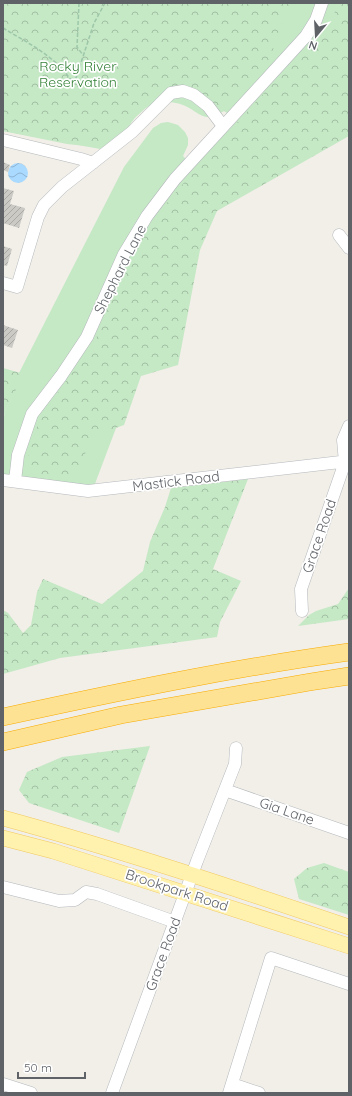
<svg xmlns="http://www.w3.org/2000/svg" width="352" height="1096" viewBox="0 0 352 1096" font-family="Quicksand,sans-serif">
	<style>
		.green { fill: #c5e8c5 }
		.forest { fill: url(#forest-crowns) }
		.water { fill: url(#water-waves) }
		.building { fill: url(#building-hatch) }
		.lines { fill: none; stroke-linecap: round; stroke-linejoin: round }
		.minor-casing { stroke: #b5b8bc; stroke-width: 13 }
		.major-casing { stroke: #f2c960; stroke-width: 16 }
		.highway-casing { stroke: #f9ab00; stroke-width: 18 }
		.path { stroke: #9cc7a9; stroke-width: 1.5; stroke-dasharray: 4 2; stroke-linecap: butt }
		.minor { stroke: #fff; stroke-width: 12 }
		.major { stroke: #fff2af; stroke-width: 15 }
		.highway { stroke: #fde293; stroke-width: 17 }
		.labels { text-anchor: middle; stroke-width: 3.5; stroke-linejoin: round; paint-order: stroke }
		.park-label { font-size: 14px; fill: #348238; stroke: #fff }
		.street-label { font-size: 14px; fill: #5f6368; stroke: #fff }
	</style>
	<defs>
		<pattern id="forest-crowns" width="20" height="18" patternUnits="userSpaceOnUse"><rect width="20" height="18" fill="#c5e8c5"/><path d="M2 6a3 3 0 1 1 6 0M12 15a3 3 0 1 1 6 0" fill="none" stroke="#a3c0a4"/></pattern>
		<pattern id="water-waves" width="16" height="10" patternUnits="userSpaceOnUse"><rect width="16" height="10" fill="#aadaff"/><path d="M0 5q4-4 8 0t8 0" fill="none" stroke="#8eb4d2"/></pattern>
		<pattern id="building-hatch" width="6" height="6" patternUnits="userSpaceOnUse"><rect width="6" height="6" fill="#cccac5"/><path d="M-1 1l2-2M0 6l6-6M5 7l2-2" fill="none" stroke="#a9a8a4"/></pattern>
	</defs>
	<rect width="100%" height="100%" fill="#f1efe8"/>
	<path class="green" d="M3 3H349L196 216 93 489 3 477V424L5 411 23 374 19 373 124 167 153 128 161 123 168 122 178 125 185 132 188 138V145L183 156 186 159 227 113 224 111C219 114 214 118 207 117 200 116 196 112 191 109 174 98 151 100 137 115 129 125 122 138 115 149L67 144 3 131Z"/>
	<path class="forest" d="M3 3H293L282 21 270 59 224 111 193 89 179 87 155 97 147 107 100 149 3 131Z
		M335 3H349V136L217 211 200 250 178 365 141 376 124 425 91 437 77 477 43 478 32 475 26 463 40 417 95 341 125 266 157 215 203 160 324 27 335 12Z
		M3 368 24 374 5 411 3 424Z
		M248 479 213 569 241 581 220 622 217 637 60 658 3 674V610L8 613 23 633 31 625 37 592 43 579 102 604 143 571 150 542 165 507 171 488Z
		M349 588V619L298 626 309 615 316 611 338 604Z
		M150 746 119 833 29 803 19 790 27 772 62 757Z
		M324 863 349 872V915L299 899 294 879 307 868Z"/>
	<path class="water" d="M8 173a10 10 0 1 1 20 0a10 10 0 1 1-20 0Z"/>
	<path class="building" d="M3 162 10 165 8 172 3 170Z
		M3 188 14 191 10 204 25 208 19 228 3 223Z
		M3 246 12 249 7 266 3 265Z
		M3 325 18 330 12 348 3 345Z"/>
	<g class="lines">
		<defs>
			<path id="minor" d="M3 140 81 159 93 163
				M339 235 349 248
				M3 283 17 287 38 217 44 205 62 187 132 132 171 93 183 91 194 95 208 106 223 126
				M3 480 88 491 349 461
				M15 481 18 455 32 414 61 376 87 337 124 254 147 216 175 179 306 36 316 20 322 3
				M302 611 301 589 345 462 343 440 349 426
				M225 790 349 833
				M3 887 59 901 75 900 86 892 97 894 175 922
				M3 1084 31 1093
				M232 1084 259 1093
				M112 1093 197 861 235 764 236 748
				M229 1093 271 958 349 984"/>
			<path id="major" d="M3 818C120 850 234 888 349 927
				M3 838 53 851 349 946"/>
			<path id="highway" d="M3 717C118 692 233 668 349 652
				M3 742 121 715 310 682 349 676"/>
		</defs>
		<use href="#minor" class="minor-casing"/>
		<use href="#major" class="major-casing"/>
		<use href="#highway" class="highway-casing"/>
		<path class="path" d="M79 3 77 47 83 55
			M3 28C26 42 55 56 70 79L76 78 94 23 105 3"/>
		<use href="#minor" class="minor"/>
		<use href="#major" class="major"/>
		<use href="#highway" class="highway"/>
	</g>
	<g class="labels">
		<g class="park-label">
			<text x="78" y="71">Rocky River<tspan x="78" dy="16">Reservation</tspan></text>
		</g>
		<g class="street-label">
			<text transform="translate(120 269) rotate(-63)" y="5">Shephard Lane</text>
			<text transform="translate(176 481) rotate(-7)" y="5">Mastick Road</text>
			<text transform="translate(319 536) rotate(-71)" y="5">Grace Road</text>
			<text transform="translate(287 811) rotate(19)" y="5">Gia Lane</text>
			<text transform="translate(177 890) rotate(18)" y="5">Brookpark Road</text>
			<text transform="translate(163 954) rotate(-70)" y="5">Grace Road</text>
		</g>
	</g>
	<rect width="352" height="1096" fill="none" stroke="#5f6368" stroke-width="8"/>
	<g transform="translate(316 36) rotate(198)" stroke="#ffffff" stroke-width="3" paint-order="stroke">
	<path d="M0-3L7 15L0 10L-7 15Z" fill="#5f6368"/>
	<text y="-6" font-size="11" font-weight="bold" text-anchor="middle" fill="#5f6368">N</text>
	</g>
	<path d="M18 1072v6h67v-6" fill="none" stroke="#5f6368" stroke-width="2"/>
	<text x="24" y="1072" font-size="12" fill="#5f6368" stroke="#ffffff" stroke-width="3" paint-order="stroke">50 m</text>
</svg>
